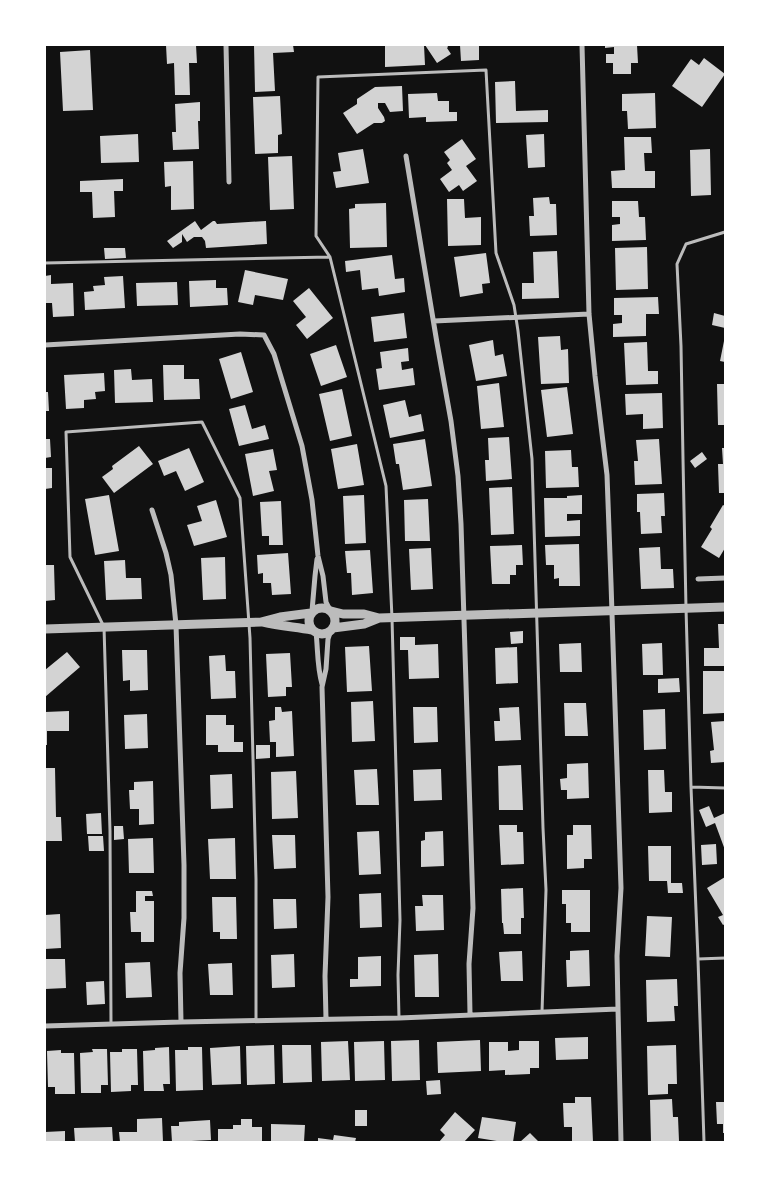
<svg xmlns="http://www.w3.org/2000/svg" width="770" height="1187" viewBox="0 0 770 1187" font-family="'PT Sans',sans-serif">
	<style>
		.building { fill: #d3d3d3 }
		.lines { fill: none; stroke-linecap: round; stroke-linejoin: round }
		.service { stroke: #bcbcbc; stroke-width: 3 }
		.minor { stroke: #bcbcbc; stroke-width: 5 }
		.tertiary { stroke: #bcbcbc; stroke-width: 9 }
	</style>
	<rect width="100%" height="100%" fill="#111"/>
	<path class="building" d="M166 45H196L197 63H189L190 95H175L174 63 167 64Z
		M254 45H293L294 52 273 53 275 91 255 92Z
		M385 45H424L425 65 385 67Z
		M425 45H447L448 47 447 48 451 54 437 63Z
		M460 45H479V60L461 61Z
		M605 45H637L638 63H631V74H613V63H606V54H614V47L605 48Z
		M90 50 93 110 63 111 60 52Z
		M704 58 725 74 702 107 672 86 691 59 699 65Z
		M515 81 516 111 548 110V122L496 123 495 82Z
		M402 86 403 111 390 112 385 103H378V108L384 117 385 121 382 123H374L357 134 343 113 357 104V99L375 87Z
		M437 93 438 101H449V112H457V121L426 122V117L409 118 408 94Z
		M655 93 656 128 628 129 627 111H622V94Z
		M280 96 282 134 278 135V153L255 154 253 97Z
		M200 102V121H198L199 149 173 150 172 132H176L175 104Z
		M138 134 139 162 101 163 100 136Z
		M544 134 545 167 528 168 526 135Z
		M624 137H651L652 153H644L645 171H655V188H612L611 171 625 170Z
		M462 139 476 159 466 166 477 181 463 191 459 185 449 192 440 179 452 170 447 163 450 160 444 152Z
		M363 149 369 183 336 188 333 172 341 171 338 153Z
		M710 149 711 195 691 196 690 150Z
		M292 156 294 209 270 210 268 157Z
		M193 161 194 209 171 210V186L165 187 164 162Z
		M123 179V191H114L115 217 93 218 92 192H80V181Z
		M549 197 550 204H556L557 235 530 236 529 216H534L533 198Z
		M447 199H464L465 218 481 217V245L448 246Z
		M612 201H638L639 217H645L646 240 612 241V225L620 224V217H612Z
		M386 203 387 247 350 248 349 209 355 208V204Z
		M195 221 201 230 213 221H215L217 224 266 221 267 244 206 248 205 241 202 237H194L187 242 182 234V242L173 248 167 241Z
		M647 247 648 289 616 290 615 248Z
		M104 248H125L126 258 105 259Z
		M557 251 559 298 522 299V283H534L533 252Z
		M486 253 490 283 482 284 483 293 460 297 454 257Z
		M392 255 395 279 404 278 405 292 379 296 378 288 362 290 360 270 346 272 345 261Z
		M245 270 288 279 283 300 255 295 253 305 238 302Z
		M51 275V284L73 283 74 316 53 317 52 303H45V276Z
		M123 276 125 308 85 310 84 292 94 291 93 286 105 285 104 277Z
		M216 280V288H227L228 305 190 307 189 281Z
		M177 282 178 305 137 306 136 283Z
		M309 288 333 318 307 339 296 325 306 317 293 301Z
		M658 297 659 314H646V336L613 337V324L622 323V315H614V298Z
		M404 313 407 338 374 342 371 317Z
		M714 313 725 316V328L712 325Z
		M560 336 561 350 568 349 569 383 541 384 538 337Z
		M493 340 495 356 503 354 507 376 476 381 469 345Z
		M724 341H725V362L720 361Z
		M647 342 648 371H658V384L626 385 624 343Z
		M336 345 347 377 321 386 310 354Z
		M408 348 409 361 401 362 402 370 413 368 415 385 379 390 376 369 382 368 380 352Z
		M241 352 253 392 231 399 219 359Z
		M163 365H184V379H199L200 399 164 400Z
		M131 369 132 380 152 379 153 402 115 403 114 370Z
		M104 373 105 391 95 392 96 399 84 400V408L66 409 64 375Z
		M499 383 504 427 481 429 477 386Z
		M717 384H725V425H718Z
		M567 387 573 434 547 437 541 390Z
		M342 389 352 436 330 441 319 394Z
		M45 392H48L49 411H45Z
		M662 393 663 428 643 429V414L626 415 625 394Z
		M405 400 409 417 421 414 424 431 390 438 383 405Z
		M245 405 252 429 265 425 269 439 239 446 229 409Z
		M509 437 512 479 486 481 485 460H489L488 438Z
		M45 439H50L51 457 45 458Z
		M425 439 432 486 403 490 399 464H396L393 444Z
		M659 439 662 484 635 485 634 461H638L636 440Z
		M357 444 364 485 338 489 331 449Z
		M139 446 153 464 114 493 102 477 113 469 112 466Z
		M189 448 204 482 185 491 176 471 164 476 158 461Z
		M722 448H725V493H719L718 464H723Z
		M273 449 277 470 269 471 274 491 253 496 245 454Z
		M571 450 572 467H578L579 487 546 488 545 451Z
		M702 452 707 459 695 468 690 461Z
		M45 468H52V488L45 489Z
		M512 487 514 534 491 535 489 488Z
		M664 493 665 516H661L662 533 641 534 640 512H637V494Z
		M109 495 119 551 95 555 85 499Z
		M364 495 366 543 345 544 343 496Z
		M582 495V514H567V521L580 520V536L545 537 544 498H567V496Z
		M428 499 430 541H405L404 500Z
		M216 500 227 537 194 546 187 525 202 521 197 506Z
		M281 501 283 545H269V536H262L260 502Z
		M723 505 725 506V548L719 558 701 547 712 529 710 527Z
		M579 544 580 586H559V578L554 579V565H546L545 545Z
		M522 545 523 565H516V575H510V584H492L490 546Z
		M660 547 661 569H673L674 588 641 589 639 548Z
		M431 548 433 589 411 590 409 549Z
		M370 550 373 593 352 595 351 573H347L345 551Z
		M288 553 291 594 272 595 271 583H263V573L258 574 257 555Z
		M225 557 226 599 203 600 201 558Z
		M125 560 126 578H141L142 599 106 600 104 561Z
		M45 565H54L55 600 45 601Z
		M718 624H725V666H704V648H719Z
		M523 631V643L511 644 510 632Z
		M400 637H415V645L438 644 439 678 409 679 408 650H400Z
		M581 643 582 672H560L559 644Z
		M662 643 663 675H643L642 644Z
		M369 646 372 691 347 692 345 647Z
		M517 647 518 683 496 684 495 648Z
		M122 650H147L148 690 130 691V680L123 681Z
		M67 652 80 667 45 697V670Z
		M290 653 292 687H286V696L268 697 266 654Z
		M225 655 226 671H235L236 698 211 699 209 656Z
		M703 671H725L724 713 703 714Z
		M679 678 680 692 658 693V679Z
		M373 701 375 741 352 742 351 702Z
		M564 703H586L588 736H565Z
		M275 707H281L282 712 292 711 294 756 276 757V742H270L269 721 275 720Z
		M413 707H437L438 742 414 743Z
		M519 707 521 740 495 741 494 721H500L499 708Z
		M665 709 666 749 644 750 643 710Z
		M69 711V731H47V745H45V712Z
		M147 714 148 748 125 749 124 715Z
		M206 715H226V725H234V742H243V752H218V745H206Z
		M725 721V762L711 763 710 751 714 750 711 722Z
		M256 745H270V758L256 759Z
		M588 763 589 798 567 799V790H561L560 779 567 778V764Z
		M521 765 523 810H499L498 766Z
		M45 768H55L56 817H61L62 841H45Z
		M377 769 379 805H356L354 770Z
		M441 769 442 800 414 801 413 770Z
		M648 770H664L665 792H672V812L649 813Z
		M296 771 298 818 272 819 271 772Z
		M232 774 233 808 211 809 210 775Z
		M153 781 154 824 139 825V809H130L129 790H134V782Z
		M709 806 714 818 725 813V850L715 823 706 827 699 810Z
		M101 813 102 834H87L86 814Z
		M499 825H517V832H523L524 864 501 865Z
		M573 825H591L592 859H584V868L567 869V835H573Z
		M114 826H123L124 839 114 840Z
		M379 831 381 874 359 875 357 832Z
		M443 831 444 866 421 867V841L425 840V832Z
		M272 835H295L296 868 274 869Z
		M88 836H103L104 851H89Z
		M153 838 154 873H129L128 839Z
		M235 838 236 879H210L208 839Z
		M716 844 717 864 702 865 701 845Z
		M648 846H671V883H682L683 893H668L667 881H649Z
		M725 877V924L723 925 718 917 723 915 707 888Z
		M523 888 524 918H521V934H504L503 923H502L501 889Z
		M562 890H590V932H571V923H566V904H562Z
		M136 891H152L153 896H145V901H154V942H141V932H131L130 912H136Z
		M381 893 382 927 360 928 359 894Z
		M422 895H443L444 930 416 931 415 906H423Z
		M212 897H236L237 939H220V932H213Z
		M273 899H296L297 928 274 929Z
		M60 914 61 948 45 949V915Z
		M647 916 672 917 670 957 645 956Z
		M589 950 590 986 567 987 566 960H570V951Z
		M522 951 523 981H501L499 952Z
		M294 954 295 987 272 988 271 955Z
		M438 954 439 997H415L414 955Z
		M381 956V986L350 987V979H358V957Z
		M45 959H65L66 988 45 989Z
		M150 962 152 997 126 998 125 963Z
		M232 963 233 995H210L208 964Z
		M677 979 678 1006H674L675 1021 647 1022 646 980Z
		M104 981 105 1004 87 1005 86 982Z
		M588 1037V1059L556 1060 555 1038Z
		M419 1040 420 1080 392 1081 391 1041Z
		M480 1040 481 1071 438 1073 437 1042Z
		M348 1041 350 1080 322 1081 321 1042Z
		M384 1041 385 1080 355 1081 354 1042Z
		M519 1041H539V1068H530V1074L505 1075V1070L489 1071V1042H508V1051L519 1050Z
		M274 1045 275 1084 247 1085 246 1046Z
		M282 1045H311L312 1082 283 1083Z
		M676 1045 677 1084H668V1094L648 1095 647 1046Z
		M240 1046 241 1084 212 1085 210 1048Z
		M169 1047 170 1084H163L164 1091H144L143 1051 155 1050V1048Z
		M188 1047H202L203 1090 176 1091 175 1050H188Z
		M92 1049H107L108 1085H101V1093H81L80 1053 93 1052Z
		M122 1049H137L138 1085H131V1091L111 1092 110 1052H122Z
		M61 1050V1053H74L75 1094H55V1087H48L47 1051Z
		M440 1080 441 1094 427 1095 426 1081Z
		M575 1097H591L593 1142H572V1127H564L563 1103H575Z
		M672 1099 673 1117H678L679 1141 651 1142 650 1100Z
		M716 1102H725V1133H723V1124H717Z
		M355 1110H367V1126H355Z
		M455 1112 475 1130 464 1142H439L445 1135 440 1130Z
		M482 1117 516 1122 513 1142H503L478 1138Z
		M162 1118 163 1142H120L119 1132H137V1119Z
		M241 1119H252V1127H262V1142H218V1129H233V1125H241Z
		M210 1120 211 1140 172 1142 171 1126H179V1122Z
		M271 1124 305 1125 304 1142H271Z
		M112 1127 113 1142H75L74 1128Z
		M65 1131V1142H45V1132Z
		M530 1133 539 1142H520Z
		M334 1135 356 1138 355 1142H318V1138L333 1140Z"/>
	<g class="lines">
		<path class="service" d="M45 263 330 257
			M691 787 725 788
			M698 959 691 787 686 608 683 459 681 346 677 264 686 244 725 232
			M399 1018 398 975 400 920 392 618 386 486 330 257 316 236 318 77 486 70 496 253 514 305 518 331 532 459 543 828 546 890 542 1012
			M111 1024 110 831 104 627 70 557 66 432 202 422 240 498 250 638 256 879V1021
			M704 1142 698 959 725 958"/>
		<path class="minor" d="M226 45 229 182
			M582 45 589 314 595 376 607 475 611 583 621 888 617 956 618 1009 621 1142
			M406 156 437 343 451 421 458 476 461 524 473 908 469 964 470 1014
			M434 321 589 314
			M45 345 240 334 264 335 274 354 302 446 312 500 318 556 323 576 326 602 330 610
			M152 510 166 553 171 575 176 625 184 865V918L180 973 181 1022
			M698 579 725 578
			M312 611 315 576 317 559
			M316 632C318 650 317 667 322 684
			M326 1019 325 976 328 897 322 687 326 669 328 639 331 630
			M45 1026 181 1022 399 1018 618 1009"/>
		<path class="tertiary" d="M309 621a13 13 0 1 1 26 0a13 13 0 1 1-26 0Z
			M331 611 343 614H364L379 618
			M263 622C280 626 296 627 312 630
			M333 628 364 624 379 618 725 607
			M45 629 261 622 280 617 311 613"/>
	</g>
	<rect width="770" height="1187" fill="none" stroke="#ffffff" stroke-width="92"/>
</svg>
